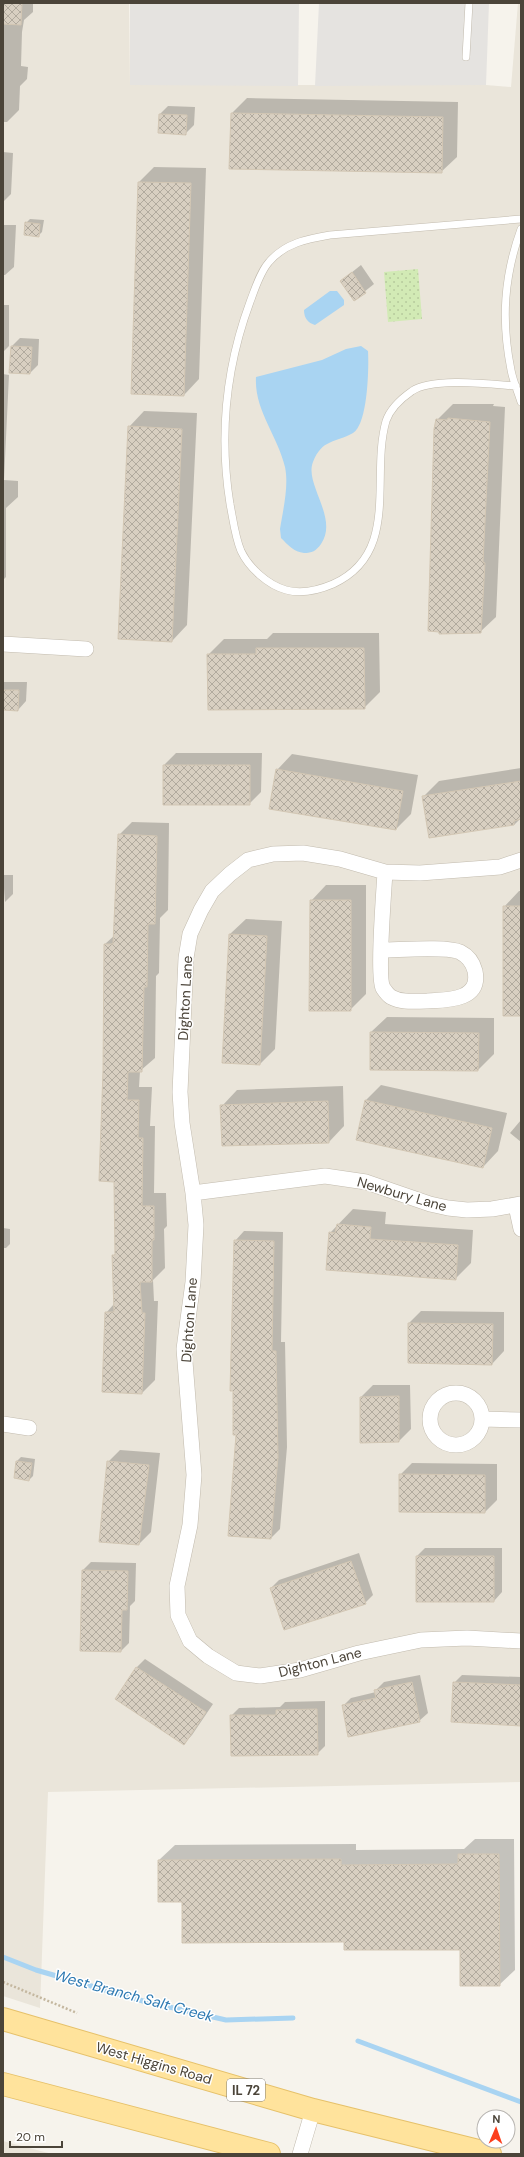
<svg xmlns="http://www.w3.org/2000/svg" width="524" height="2157" viewBox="0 0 524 2157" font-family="'DM Sans',sans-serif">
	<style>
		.residential { fill: #eae5da }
		.park { fill: url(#park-dots) }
		.parking { fill: #e5e3e0 }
		.water { fill: #a9d4f2 }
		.shadow { fill: #0003 }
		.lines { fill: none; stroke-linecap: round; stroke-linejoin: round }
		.stream { stroke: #a9d4f2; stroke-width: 5 }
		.building { fill: url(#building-cross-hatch); stroke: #d3c7b4 }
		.service-casing { stroke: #c2bbae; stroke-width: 8 }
		.minor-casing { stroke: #c2bbae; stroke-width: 16 }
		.primary-casing { stroke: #e6c16a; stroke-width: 24 }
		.path { stroke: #c4b79f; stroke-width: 2.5; stroke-dasharray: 2 2; stroke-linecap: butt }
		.service { stroke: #fff; stroke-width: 7 }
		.minor { stroke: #fff; stroke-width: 15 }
		.primary { stroke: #ffe39c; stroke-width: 22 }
		.labels { text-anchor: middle; stroke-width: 3; stroke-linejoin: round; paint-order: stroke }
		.shield { fill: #fff; stroke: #817c74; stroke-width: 1 }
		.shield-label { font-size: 13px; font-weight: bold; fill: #4b4439 }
		.street-label { font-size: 14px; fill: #4b4439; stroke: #fff }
		.water-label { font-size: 15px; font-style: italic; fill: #2e7ab2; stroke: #fff }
	</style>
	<defs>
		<pattern id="park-dots" width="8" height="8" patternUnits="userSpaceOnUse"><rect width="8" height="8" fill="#d2eab5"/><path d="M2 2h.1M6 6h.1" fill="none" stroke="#b6ca9c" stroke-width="1.8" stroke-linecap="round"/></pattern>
		<pattern id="building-cross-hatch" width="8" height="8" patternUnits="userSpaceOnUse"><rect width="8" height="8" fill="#d8cfc1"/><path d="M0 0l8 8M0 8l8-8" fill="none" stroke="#b1aa9e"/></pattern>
	</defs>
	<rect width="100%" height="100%" fill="#f6f3ec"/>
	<path class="residential" d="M3 3H129L130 85H486L511 87 518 3H521V1782L48 1792 40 2008 3 1996Z
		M3 2141 52 2154H3Z"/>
	<path class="park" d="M418 269 422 319 388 322 384 272Z"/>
	<path class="parking" d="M130 3H299L298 86 130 85Z
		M319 3H489L486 85 315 86Z"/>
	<path class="water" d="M330 291H337L344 300V305L315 325C308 323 304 318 304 310Z
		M361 346 368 351C369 367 368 424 353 433 335 443 322 439 313 462 304 484 339 518 321 544 316 551 312 553 304 553 294 552 288 545 281 538L280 529C283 510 289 486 285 467 278 436 254 410 256 377L322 360 346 349Z"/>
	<path class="shadow" d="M3 3H33V12L24 20 22 32 21 66 28 67 27 79 20 86 19 110 7 122H3Z
		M247 98 458 102 457 157 441 172 232 113Z
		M168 106 195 107 194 125 185 134 160 114Z
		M3 152 13 153 11 194 3 202Z
		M154 167 206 168 199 379 184 395 132 393 139 182Z
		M30 219 44 220 42 232 38 236 26 223Z
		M3 225H16L14 267 5 275H3Z
		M361 265 374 284 354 300 341 281Z
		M3 305H9V346L3 352Z
		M20 338 39 339 38 365 30 373 12 346Z
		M3 374 9 375 4 480 18 481V497L6 508V577L3 580Z
		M453 404H494L493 406 505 407 496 617 480 632 437 420Z
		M144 411 197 413 187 625 172 641 129 427Z
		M273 633H379L380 692 364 708 208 655 224 639H267Z
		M3 682H27L26 701 18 710 3 709Z
		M176 753H262L261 792 249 804 164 765Z
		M292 754 418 775 411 814 396 829 277 770Z
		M521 768V818L514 825 423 797 439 781Z
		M132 822 169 823 168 910 160 918 159 973 156 976 155 1058 140 1071 139 1087H152L150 1126H155L154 1193H166L167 1226 164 1229 165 1268 153 1280 154 1301H158L155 1380 142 1393 106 1313 114 1304 113 1256 116 1253 115 1181 104 1071 105 944 115 935 119 835Z
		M3 875H13V894L5 902Z
		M326 885H366V994L350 1010 311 901Z
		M519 891H521V1015L504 907Z
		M246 919 282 921 275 1049 260 1064 223 1062 230 934Z
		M387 1017 494 1018V1054L478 1070 371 1069V1032Z
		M381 1085 507 1113 498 1151 483 1167 366 1100Z
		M343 1086 344 1126 329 1142 222 1106 237 1090Z
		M521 1120V1142L510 1133Z
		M353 1209 386 1212 385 1224 473 1230 471 1263 455 1279 330 1233Z
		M3 1228 10 1229V1244L6 1248H3Z
		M244 1231 283 1232 281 1342H285L287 1447 280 1529 271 1538 237 1434 235 1241Z
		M421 1311 504 1312V1351L492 1364 409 1362V1323Z
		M373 1385H410L411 1429 399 1441 361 1397Z
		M120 1450 160 1453 151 1532 139 1544 108 1462Z
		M21 1457 35 1459 33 1476 29 1480 17 1461Z
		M412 1463 497 1464V1500L485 1512 400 1475Z
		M425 1548H502V1592L494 1601 417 1556Z
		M359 1553 373 1595 365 1603 271 1588 279 1580Z
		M91 1562 136 1563 135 1601 130 1606 129 1643 121 1651 83 1570Z
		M145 1659 213 1704 192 1735 184 1744 116 1699 137 1667Z
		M420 1675 428 1713 419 1721 343 1706 351 1698 376 1692V1690L384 1682Z
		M462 1675 521 1677V1725L454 1683Z
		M325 1701V1746L317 1754 231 1716 239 1708 280 1707 285 1702Z
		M475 1839H514L515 1970 499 1985 461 1949 183 1901 159 1860 175 1845 356 1844V1850L464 1849Z"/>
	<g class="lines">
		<path class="stream" d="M3 1957 36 1970 143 2001 226 2020 293 2018
			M358 2041 521 2102"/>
	</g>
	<path class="building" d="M3 3H22L21 25 3 24Z
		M231 113 443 117 442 173 229 169Z
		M159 114 187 115 186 135 158 133Z
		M138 182 191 183 184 396 131 394Z
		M25 222 40 224 39 237 24 235Z
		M352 272 366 293 354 301 340 281Z
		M11 346 32 347 30 374 9 373Z
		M448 418 490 422 483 562 485 563 481 633 439 634V632L428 631 434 429 436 419 447 420Z
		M128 426 182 429 172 642 118 639Z
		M256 648H364L365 709 208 710 207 654H256Z
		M3 690H19L18 711 3 710Z
		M163 765H250V805H163Z
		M276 769 403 791 396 830 269 809Z
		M521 781V819L514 821V825L429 838 422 796Z
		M118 834 157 836 155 924H148L147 987H144L142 1072H128L127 1100H139L138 1138H143L142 1206H154V1240H152V1282H140L142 1313H145L142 1394 102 1392 105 1312H114L112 1255H115L114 1182 99 1181 103 1071 104 944H113Z
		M310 900H351V1011H309Z
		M503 906H521V1016H503Z
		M229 934 267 936 260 1065 222 1063Z
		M370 1032 479 1033 478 1071 370 1070Z
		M365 1100 492 1128 483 1168 356 1140Z
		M328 1101 329 1143 222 1146 220 1105Z
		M337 1224 371 1227 370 1239 458 1245 456 1280 326 1270 329 1232 335 1233Z
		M234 1240 274 1241 272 1351H276L278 1457 271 1539 228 1536 236 1435H233V1391H230Z
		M408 1323 493 1324 492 1365 408 1363Z
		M399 1396V1442L360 1443V1397Z
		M16 1461 32 1463 29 1481 14 1478Z
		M107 1461 149 1465 139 1545 99 1542Z
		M399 1474 485 1475V1513L399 1512Z
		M416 1556H494V1602H416Z
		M351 1561 366 1604 284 1630 270 1588Z
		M82 1570 128 1571 127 1610H122L121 1652 80 1651Z
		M136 1667 206 1712 184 1745 115 1699Z
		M412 1682 420 1722 348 1737 342 1705 376 1698 374 1690Z
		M453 1682 521 1685V1726L451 1722Z
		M317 1709 318 1755 231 1756 230 1715H276V1710Z
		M458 1854H499L500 1986H460V1950H344V1942L182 1943V1902H158V1860L341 1859V1865L458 1864Z"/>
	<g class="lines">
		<defs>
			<path id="service" d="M466 57 469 3
				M521 229C504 276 501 320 511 370 513 381 518 392 521 402
				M516 386C490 384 433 377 412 391 402 398 390 409 386 421 370 477 401 553 333 584 319 590 301 594 286 590 268 585 249 568 241 551 235 537 233 519 230 504 219 435 226 367 250 302 255 289 260 272 269 262 285 243 307 239 330 235L521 219"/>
			<path id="minor" d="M3 644 86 649
				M521 860 500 867 420 873 385 872 340 859 303 853 273 854 248 860 230 874 212 891 201 910 190 934 186 958 180 1092 182 1123 193 1193 196 1225 193 1282 184 1349 194 1475 190 1525 177 1586 178 1615 190 1641 208 1656 236 1673 260 1676 300 1670 359 1653 421 1640 467 1638 521 1641
				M381 950C399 950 447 946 460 952 468 956 473 963 475 971 481 1001 446 1000 427 1001 415 1001 402 1003 391 997 388 995 385 991 383 988 377 977 384 890 385 872
				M193 1193 325 1176 366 1182 430 1204 448 1208 467 1210 492 1209 521 1204
				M516 1206 521 1229
				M430 1419a26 26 0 1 1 52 0a26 26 0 1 1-52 0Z
				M482 1419 521 1420
				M3 1424 29 1428
				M300 2154 313 2110"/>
			<path id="primary" d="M3 2019 313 2110 490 2154
				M3 2084 269 2154"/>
		</defs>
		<use href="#service" class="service-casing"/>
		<use href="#minor" class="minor-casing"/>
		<use href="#primary" class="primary-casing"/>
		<path class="path" d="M3 1982 77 2013"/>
		<use href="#service" class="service"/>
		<use href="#minor" class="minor"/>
		<use href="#primary" class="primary"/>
	</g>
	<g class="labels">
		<rect class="shield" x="227" y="2079" width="38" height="22" rx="3"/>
		<g class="shield-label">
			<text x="246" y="2095">IL 72</text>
		</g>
		<g class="street-label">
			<text transform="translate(185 998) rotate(-87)" y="5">Dighton Lane</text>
			<text transform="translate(402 1194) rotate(16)" y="5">Newbury Lane</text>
			<text transform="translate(189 1320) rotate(-86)" y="5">Dighton Lane</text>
			<text transform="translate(320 1662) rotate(-14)" y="5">Dighton Lane</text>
			<text transform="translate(154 2063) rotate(16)" y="5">West Higgins Road</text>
		</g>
		<g class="water-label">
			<text transform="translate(134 1996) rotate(15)" y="5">West Branch Salt Creek</text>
		</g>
	</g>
	<rect width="524" height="2157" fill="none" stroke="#4b4439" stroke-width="8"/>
	<g transform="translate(496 2129) rotate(2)"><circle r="19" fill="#ffffff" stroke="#b7b4b0"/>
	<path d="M0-3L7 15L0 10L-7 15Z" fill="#fc3f1d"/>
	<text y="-6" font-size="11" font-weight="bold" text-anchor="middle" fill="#4b4439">N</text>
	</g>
	<path d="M10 2141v6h52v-6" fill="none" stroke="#4b4439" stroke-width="2"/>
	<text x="16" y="2141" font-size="12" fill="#4b4439" stroke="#ffffff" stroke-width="3" paint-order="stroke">20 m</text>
</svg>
